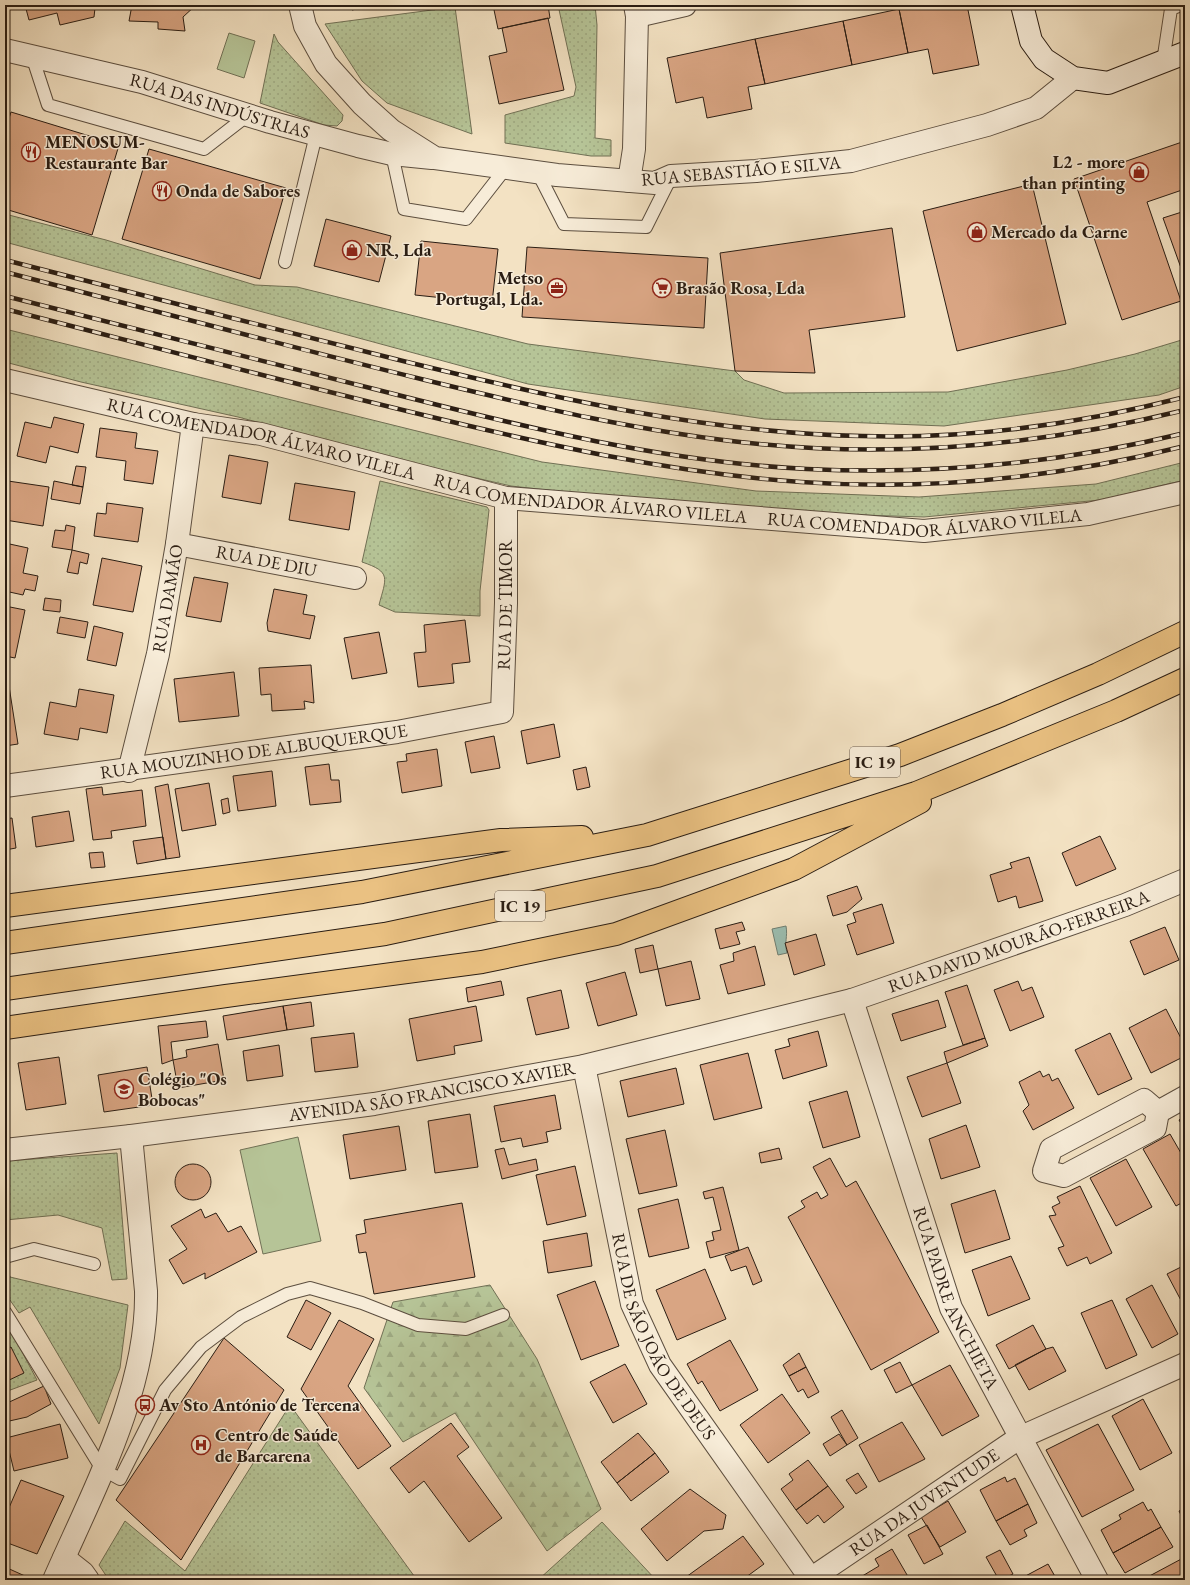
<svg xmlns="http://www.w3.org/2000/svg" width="1190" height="1585" viewBox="0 0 1190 1585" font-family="'EB Garamond',serif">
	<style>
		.grass { fill: url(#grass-dots); stroke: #707055 }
		.forest { fill: url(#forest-firs); stroke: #707055 }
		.park { fill: #b6c497; stroke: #707055 }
		.water { fill: #9bbeb1; stroke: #6e7e72 }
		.building { fill: #d9a583; stroke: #2a1d13 }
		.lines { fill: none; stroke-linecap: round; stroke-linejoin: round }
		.lane-casing { stroke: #5c4e3f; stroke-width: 14 }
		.street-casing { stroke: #5c4e3f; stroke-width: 24 }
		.secondary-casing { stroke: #2a1d13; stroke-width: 24 }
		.highway-casing { stroke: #2a1d13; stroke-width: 24 }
		.lane { stroke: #f7ecd8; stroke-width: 12 }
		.street { stroke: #f7ecd8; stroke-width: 22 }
		.secondary { stroke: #f7ecd8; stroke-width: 22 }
		.highway { stroke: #eac182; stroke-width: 22 }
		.rail-casing { stroke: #2a1d13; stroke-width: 4.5 }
		.rail { stroke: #f7ecd8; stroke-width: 3; stroke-dasharray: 9; stroke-linecap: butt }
		.labels { text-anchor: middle; stroke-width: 3; stroke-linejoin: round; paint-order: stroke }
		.shield { fill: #f7ecd8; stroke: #685b4e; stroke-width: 1 }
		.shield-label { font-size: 17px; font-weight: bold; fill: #2a1d13 }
		.street-label { font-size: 18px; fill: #2a1d13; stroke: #f7ecd8 }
		.poi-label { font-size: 18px; font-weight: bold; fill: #2a1d13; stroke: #f7ecd8; text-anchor: start }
	</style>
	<defs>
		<pattern id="grass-dots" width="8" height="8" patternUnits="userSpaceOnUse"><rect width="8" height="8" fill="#b6c497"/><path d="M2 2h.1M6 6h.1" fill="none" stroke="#9da881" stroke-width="1.8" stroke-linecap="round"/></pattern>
		<pattern id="forest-firs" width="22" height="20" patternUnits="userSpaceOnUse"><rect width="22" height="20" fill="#b6c497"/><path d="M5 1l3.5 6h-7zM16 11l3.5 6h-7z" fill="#9da881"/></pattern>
	</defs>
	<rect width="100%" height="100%" fill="#f3e2c3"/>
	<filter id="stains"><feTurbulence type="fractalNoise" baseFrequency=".005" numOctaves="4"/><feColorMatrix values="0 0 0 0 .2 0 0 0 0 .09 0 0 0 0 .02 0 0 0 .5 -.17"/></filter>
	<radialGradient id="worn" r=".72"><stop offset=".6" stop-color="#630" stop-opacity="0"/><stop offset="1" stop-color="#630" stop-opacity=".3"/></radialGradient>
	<path class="grass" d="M558 5H595L597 25 595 138 611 140V156H591L505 143V115L574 96 576 87Z
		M455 7 472 134 387 103 362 81 325 24Z
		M274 34 278 42 343 115 342 121 337 126 324 125 260 103Z
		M5 214 106 240 255 285 297 287 528 344 735 371 744 380 784 393 948 392 1067 370 1135 354 1185 339V386L1159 395 944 426 765 419 528 384 5 242Z
		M5 329 542 462 756 491 919 497 1096 484 1185 462V480L1100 500 924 517 831 514 610 497 511 486 420 465 238 417 81 382 5 362Z
		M380 481 487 507 489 510 480 591V616L395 612 379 605C386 578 392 572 362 562Z
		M117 1153 127 1279 112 1280 102 1228 58 1215 5 1220V1161Z
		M5 1260 10 1277 128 1305 120 1368 99 1424 30 1307 19 1313 5 1293Z
		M5 1320 37 1380 5 1392Z
		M290 1405 417 1580H109L99 1565 125 1521 185 1571Z
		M602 1522 656 1580H538Z"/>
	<path class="forest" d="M490 1285 537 1359 601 1509 547 1551 455 1413 403 1442 364 1388 393 1302Z"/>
	<path class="park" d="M229 33 255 41 244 78 217 69Z
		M298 1137 321 1241 263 1254 240 1150Z"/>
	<path class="water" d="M786 926C788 937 784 942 787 953L778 955 772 929Z"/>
	<path class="building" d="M25 5H109L95 8 94 17 60 25 57 13 29 20Z
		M132 5H196L183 17 185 31 158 29V22L129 21Z
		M351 5H375L352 10Z
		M493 5H548L550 18 498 29Z
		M919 5H967L979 65 933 74 928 49 908 53 899 9Z
		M899 9 908 53 852 65 843 21Z
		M548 18 564 90 499 104 489 56 507 52 502 28Z
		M843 21 852 65 765 84 755 39Z
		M755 39 765 84 748 87 752 109 707 118 703 97 676 103 667 58Z
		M11 112 119 145 92 235 5 209V131Z
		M1185 141V189L1147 202 1181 301 1122 320 1074 179Z
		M149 149 286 188 260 279 122 239Z
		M1032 184 1066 324 957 351 923 211Z
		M1185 211V279L1163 218Z
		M326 219 391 236 379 282 314 266Z
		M892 228 905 317 809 330 815 373 735 371 720 253Z
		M421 241 498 249 492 303 415 295Z
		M527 247 708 258 704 328 522 317Z
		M54 417 84 424 78 453 50 446 46 463 17 456 25 422 51 428Z
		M100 428 137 433 135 448 158 451 153 484 124 480 126 461 96 457Z
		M229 455 268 462 261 504 222 497Z
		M76 466 86 467 83 487 72 485Z
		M8 481 49 487 43 526 5 520V499Z
		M54 481 83 487 80 504 51 499Z
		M295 483 355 492 349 530 289 520Z
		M107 503 143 508 138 542 94 536 97 513 106 514Z
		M66 525 75 527 72 550 52 547 55 530 65 531Z
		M5 543 28 548 23 573 38 576 35 591 25 589 23 595 5 591Z
		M72 550 89 554 87 564 80 562 78 574 67 572Z
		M102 558 142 566 133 612 93 605Z
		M194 577 228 583 221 622 186 616Z
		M274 589 307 595 303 614 315 616 310 639 268 631 267 623Z
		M45 598 61 600 60 612 43 610Z
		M5 606 25 610 15 658 5 656Z
		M60 617 88 622 85 638 57 633Z
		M465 620 470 662 452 664 454 683 418 687 414 653 426 652 424 625Z
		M94 626 123 633 116 666 87 660Z
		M379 632 387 673 352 679 344 638Z
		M311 665 314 703 304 701 305 709 272 711 271 694 261 695 259 668Z
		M234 672 239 716 179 722 174 679Z
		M9 686 18 744 5 746V687Z
		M79 689 114 695 107 733 80 728 78 740 44 734 50 702 76 707Z
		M554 724 560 757 527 764 521 731Z
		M494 736 500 768 471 773 465 742Z
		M437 749 442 786 402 793 397 762 407 761 406 754Z
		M329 764 331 780H339L341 802 310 805 305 767Z
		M586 767 590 787 577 790 573 770Z
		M272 771 276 806 238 811 233 776Z
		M209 783 216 825 182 831 175 789Z
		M168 784 180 857 166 859 155 787Z
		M102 787 103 795 142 790 146 826 111 831 112 838 93 840 86 789Z
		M228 798 230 812 223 814 221 800Z
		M69 811 74 841 36 847 32 817Z
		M12 818 16 848 5 850V819Z
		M1100 836 1116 869 1076 886 1062 853Z
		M163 837 166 859 137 864 133 841Z
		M103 852 105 867 91 868 89 853Z
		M1029 857 1043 901 1019 908 1016 896 998 902 990 875 1012 868 1010 863Z
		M857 886 862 899 847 912 833 916 827 896Z
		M882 904 894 943 857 955 847 925 856 922 853 913Z
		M742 922 745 930 736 932 740 944 720 949 715 929Z
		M1165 927 1179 960 1144 975 1130 941Z
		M816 934 825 965 794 975 785 943Z
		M653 945 658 969 640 973 635 949Z
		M755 946 765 985 728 994 720 965 734 961 733 953Z
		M691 961 700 999 666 1006 658 969Z
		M625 972 637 1015 598 1026 586 983Z
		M501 981 504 995 468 1002 466 988Z
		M1018 981 1022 991 1032 987 1044 1017 1010 1031 994 990Z
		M967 985 985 1038 963 1045 945 992Z
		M561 990 569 1028 536 1035 527 998Z
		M938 1000 946 1027 901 1041 892 1014Z
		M311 1002 314 1026 287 1030 283 1006Z
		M283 1006 287 1030 227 1040 223 1016Z
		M476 1006 482 1041 454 1046 455 1054 417 1061 409 1019Z
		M1166 1009 1185 1046V1056L1151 1073 1129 1028Z
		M206 1021 208 1037 171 1042 173 1060 162 1064 158 1026Z
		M818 1031 827 1066 783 1079 775 1050 790 1046 788 1039Z
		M354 1033 358 1067 315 1072 311 1038Z
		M1110 1033 1132 1079 1098 1095 1075 1050Z
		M985 1038 988 1046 947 1063 944 1052Z
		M218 1044 224 1080 178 1088 173 1060 187 1057 186 1050Z
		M279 1045 283 1076 247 1081 243 1051Z
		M748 1053 762 1108 714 1120 700 1065Z
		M59 1057 66 1104 26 1110 18 1063Z
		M947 1063 961 1103 922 1117 907 1077Z
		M147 1067 153 1105 104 1112 98 1075Z
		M676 1068 684 1104 628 1117 620 1081Z
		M1040 1071 1043 1077 1049 1074 1052 1081 1058 1078 1074 1108 1033 1130 1023 1111 1029 1105 1019 1082Z
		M847 1091 860 1137 823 1148 809 1102Z
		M555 1095 561 1129 546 1132 548 1142 523 1147 521 1138 501 1142 494 1106Z
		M470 1114 478 1167 435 1173 428 1121Z
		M1185 1116V1130L1179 1120Z
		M966 1125 980 1167 941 1179 929 1139Z
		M399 1126 406 1170 350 1179 343 1135Z
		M665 1130 677 1186 639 1194 626 1139Z
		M1170 1134 1185 1160V1201L1176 1206 1143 1149Z
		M504 1148 509 1165 536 1159 538 1170 502 1179 495 1150Z
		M779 1148 782 1159 761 1163 759 1153Z
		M830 1158 846 1187 856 1181 939 1332 871 1370 788 1217 805 1207 801 1201 817 1192 821 1199 828 1195 813 1167Z
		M1126 1159 1152 1207 1116 1226 1090 1178Z
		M175 1182a18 18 0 1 1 36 0a18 18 0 1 1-36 0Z
		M575 1166 586 1216 547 1225 536 1175Z
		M1080 1186 1112 1253 1090 1264 1087 1257 1067 1266 1058 1248 1064 1246 1049 1216 1056 1215 1052 1207 1060 1203 1057 1197Z
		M723 1187 739 1250 710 1258 706 1242 714 1240 712 1232 721 1230 713 1197 705 1199 703 1192Z
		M995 1190 1010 1239 965 1253 951 1204Z
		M678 1199 689 1248 649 1257 638 1209Z
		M462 1203 475 1277 374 1294 366 1252 359 1253 356 1235 366 1233 364 1220Z
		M201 1209 205 1218 216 1213 228 1232 241 1226 257 1252 205 1279V1273L183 1284 169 1260 187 1249 171 1226Z
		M587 1233 592 1266 548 1273 543 1241Z
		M748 1247 762 1281 753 1285 746 1266 731 1271 725 1256Z
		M1011 1256 1030 1299 988 1316 972 1270Z
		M1185 1265V1308L1167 1274Z
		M705 1269 726 1319 677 1340 656 1290Z
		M595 1281 619 1346 581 1360 557 1295Z
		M1152 1285 1178 1334 1152 1348 1126 1299Z
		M306 1300 331 1313 311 1350 287 1337Z
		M1112 1300 1137 1355 1106 1369 1081 1313Z
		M339 1320 374 1339 348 1386 391 1446 358 1469 301 1389Z
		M1033 1325 1046 1349 1009 1369 996 1345Z
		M224 1338 284 1390 181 1560 116 1500Z
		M730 1340 758 1390 720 1411 702 1381 698 1384 687 1364Z
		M11 1347 24 1373 5 1382V1350Z
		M1053 1347 1066 1371 1029 1390 1015 1365 1046 1349Z
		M799 1353 806 1367 789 1376 783 1365Z
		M900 1362 912 1385 896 1393 884 1370Z
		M625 1364 647 1404 613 1423 590 1382Z
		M950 1365 979 1416 942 1436 912 1385Z
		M806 1367 819 1392 808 1398 803 1389 798 1392 789 1376Z
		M44 1386 51 1404 27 1417 5 1422V1404Z
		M782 1394 810 1433 768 1463 740 1425Z
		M1143 1399 1172 1453 1140 1470 1112 1416Z
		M842 1410 858 1438 847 1445 831 1417Z
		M902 1422 925 1459 879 1482 859 1445Z
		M451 1423 469 1447 457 1456 502 1518 469 1542 424 1481 409 1493 390 1468Z
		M60 1424 68 1458 14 1471 6 1438Z
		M1098 1424 1134 1490 1082 1517 1046 1450Z
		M638 1433 655 1453 617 1483 601 1462Z
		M839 1434 847 1445 830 1456 823 1444Z
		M655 1453 669 1472 631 1501 617 1483Z
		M808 1460 828 1486 796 1510 781 1489 793 1480 789 1474Z
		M858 1473 867 1487 856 1494 846 1480Z
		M1005 1477 1007 1482 1015 1478 1028 1504 996 1521 980 1490Z
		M21 1480 64 1496 37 1554 5 1542V1517Z
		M828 1486 844 1507 824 1523 818 1515 807 1524 796 1510Z
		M690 1489 726 1515 723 1529 704 1531 667 1561 641 1529Z
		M948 1501 966 1532 940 1547 921 1517Z
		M1143 1502 1148 1511 1151 1509 1161 1527 1113 1553 1101 1530 1121 1519 1119 1515Z
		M1028 1504 1037 1523 1024 1530 1027 1536 1010 1545 996 1521Z
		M1185 1508V1523L1179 1511Z
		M927 1525 943 1554 924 1564 908 1535Z
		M1161 1527 1173 1547 1125 1573 1113 1553Z
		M743 1536 764 1564 742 1580H688L686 1577Z
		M892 1549 910 1580H860L859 1578 879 1566 875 1559Z
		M1000 1550 1013 1574 1001 1580H999L986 1557Z
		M1185 1557V1580H1142Z
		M1048 1564 1057 1580H1018Z
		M5 1567 25 1576 23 1580H5Z"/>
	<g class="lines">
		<defs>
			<path id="lane" d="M32 56 48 105 204 149 248 115
				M1163 62 1171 9 1181 5
				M392 154 404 209 466 219 505 169
				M538 173 564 224 646 227 671 177
				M285 262 316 135
				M5 1257 34 1249 94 1264
				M5 1312 102 1469 120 1479 165 1390 201 1347 241 1317 287 1294 310 1288 362 1303 418 1325 466 1329 503 1315"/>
			<g id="street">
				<path d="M300 5 305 26 326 64 362 104 391 130 435 158 557 175 655 183 671 176 756 171 851 161 987 125 1036 108 1073 78"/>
				<path d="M637 16 685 5"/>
				<path id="s1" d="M5 50 142 82 270 122 358 146 392 154 432 158"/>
				<path d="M629 181 634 149 637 16 635 5"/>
				<path id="s2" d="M5 380 193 424 261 434 506 498 924 531 1088 514 1185 492"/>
				<path id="s3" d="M177 544 355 578"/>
				<path id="s4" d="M129 771 158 654 177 544 193 424"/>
				<path id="s5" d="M5 786 397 732 502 712 506 603V498"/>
				<path id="s6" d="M852 1000 951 1308 1097 1580"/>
				<path id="s7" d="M584 1066 632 1304 660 1365 811 1579"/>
				<path d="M1144 1100 1158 1112 1155 1128 1064 1176 1044 1171 1051 1149Z"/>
				<path d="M1158 1112 1185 1097"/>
				<path id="s8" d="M5 1150 131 1136 374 1104 584 1066 852 1000 1125 905 1185 880"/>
				<path d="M64 1558 83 1573 88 1580"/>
				<path d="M54 1580C93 1491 148 1389 146 1291L131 1136"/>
				<path id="s9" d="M809 1580 1019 1438 1185 1364"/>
			</g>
			<path id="secondary" d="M1022 5 1031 41 1044 59 1073 78 1108 83 1185 53"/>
			<path id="highway" d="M5 906 501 840 582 837
				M5 943 362 892 647 835 900 755 1002 715 1098 674 1185 632
				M5 989 385 934 657 876 916 793 1116 711 1185 679
				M5 1028 226 996 482 962 616 934 794 869 920 802"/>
		</defs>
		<use href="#lane" class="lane-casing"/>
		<use href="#street" class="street-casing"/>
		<use href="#secondary" class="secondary-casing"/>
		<use href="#highway" class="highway-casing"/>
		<use href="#lane" class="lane"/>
		<use href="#street" class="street"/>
		<use href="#secondary" class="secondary"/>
		<use href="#highway" class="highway"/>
		<defs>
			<path id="rail" d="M5 260C138 294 270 328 403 361 554 398 706 433 862 436 970 439 1080 424 1185 397
				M5 272C144 308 282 345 421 379 532 406 644 433 759 444 901 458 1047 444 1185 410
				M5 296C132 328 259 360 386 392 524 427 664 462 807 469 934 475 1062 463 1185 433
				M5 309C142 344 278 380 415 413 543 444 670 473 801 482 929 491 1061 477 1185 446"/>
		</defs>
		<use href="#rail" class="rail-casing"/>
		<use href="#rail" class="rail"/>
	</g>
	<defs>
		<symbol id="restaurant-ring" viewBox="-11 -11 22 22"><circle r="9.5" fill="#f7ecd8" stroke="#8f2418" stroke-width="1.5"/><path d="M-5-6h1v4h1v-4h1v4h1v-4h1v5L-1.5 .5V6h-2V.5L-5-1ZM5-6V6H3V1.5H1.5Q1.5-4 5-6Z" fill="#8f2418"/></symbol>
		<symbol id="shop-ring" viewBox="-11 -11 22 22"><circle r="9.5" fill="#f7ecd8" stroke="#8f2418" stroke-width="1.5"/><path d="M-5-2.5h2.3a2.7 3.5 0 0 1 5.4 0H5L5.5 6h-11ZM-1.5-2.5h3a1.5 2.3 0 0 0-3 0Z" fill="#8f2418"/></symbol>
		<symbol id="office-ring" viewBox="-11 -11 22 22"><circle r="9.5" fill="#f7ecd8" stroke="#8f2418" stroke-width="1.5"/><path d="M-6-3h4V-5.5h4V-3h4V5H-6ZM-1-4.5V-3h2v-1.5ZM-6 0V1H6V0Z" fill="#8f2418"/></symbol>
		<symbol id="supermarket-ring" viewBox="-11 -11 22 22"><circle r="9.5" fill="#f7ecd8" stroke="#8f2418" stroke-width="1.5"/><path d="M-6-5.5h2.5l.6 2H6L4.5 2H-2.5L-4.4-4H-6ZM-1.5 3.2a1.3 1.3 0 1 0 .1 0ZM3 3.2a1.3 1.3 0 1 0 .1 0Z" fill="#8f2418"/></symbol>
		<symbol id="school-ring" viewBox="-11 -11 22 22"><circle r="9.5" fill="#f7ecd8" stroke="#8f2418" stroke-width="1.5"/><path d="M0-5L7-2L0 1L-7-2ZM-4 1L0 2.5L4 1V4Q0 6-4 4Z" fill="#8f2418"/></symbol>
		<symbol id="bus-ring" viewBox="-11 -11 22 22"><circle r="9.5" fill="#f7ecd8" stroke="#8f2418" stroke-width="1.5"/><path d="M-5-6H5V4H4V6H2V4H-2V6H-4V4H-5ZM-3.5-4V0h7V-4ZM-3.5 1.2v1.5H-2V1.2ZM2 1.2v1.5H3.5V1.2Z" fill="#8f2418"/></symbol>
		<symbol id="hospital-ring" viewBox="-11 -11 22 22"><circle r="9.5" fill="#f7ecd8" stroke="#8f2418" stroke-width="1.5"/><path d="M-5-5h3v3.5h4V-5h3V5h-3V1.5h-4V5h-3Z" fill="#8f2418"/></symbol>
	</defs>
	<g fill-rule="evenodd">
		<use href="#restaurant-ring" x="20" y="141" width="22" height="22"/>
		<use href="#shop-ring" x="1128" y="161" width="22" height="22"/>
		<use href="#restaurant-ring" x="151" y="180" width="22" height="22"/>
		<use href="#shop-ring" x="966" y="221" width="22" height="22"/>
		<use href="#shop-ring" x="341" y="239" width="22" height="22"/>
		<use href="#office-ring" x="546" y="277" width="22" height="22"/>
		<use href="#supermarket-ring" x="651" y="277" width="22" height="22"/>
		<use href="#school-ring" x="113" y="1078" width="22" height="22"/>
		<use href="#bus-ring" x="134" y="1394" width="22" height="22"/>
		<use href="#hospital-ring" x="190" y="1434" width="22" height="22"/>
	</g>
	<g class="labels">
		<g class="shield">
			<rect x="850" y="747" width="50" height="30" rx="3"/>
			<rect x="495" y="891" width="50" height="30" rx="3"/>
		</g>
		<g class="shield-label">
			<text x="875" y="768">IC 19</text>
			<text x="520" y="912">IC 19</text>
		</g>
		<g class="street-label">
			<text dy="6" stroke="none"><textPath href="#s1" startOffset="222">RUA DAS INDÚSTRIAS</textPath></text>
			<text transform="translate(741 171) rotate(-5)" y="6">RUA SEBASTIÃO E SILVA</text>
			<text dy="6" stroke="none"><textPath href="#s2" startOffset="263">RUA COMENDADOR ÁLVARO VILELA</textPath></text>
			<text dy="6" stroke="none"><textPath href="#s2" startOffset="599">RUA COMENDADOR ÁLVARO VILELA</textPath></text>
			<text dy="6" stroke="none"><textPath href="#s2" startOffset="935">RUA COMENDADOR ÁLVARO VILELA</textPath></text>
			<text dy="6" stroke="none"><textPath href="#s3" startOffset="91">RUA DE DIU</textPath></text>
			<text dy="6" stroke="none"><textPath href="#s4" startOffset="177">RUA DAMÃO</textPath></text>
			<text dy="6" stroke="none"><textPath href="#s5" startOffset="610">RUA DE TIMOR</textPath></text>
			<text dy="6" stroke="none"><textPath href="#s5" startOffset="251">RUA MOUZINHO DE ALBUQUERQUE</textPath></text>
			<text dy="6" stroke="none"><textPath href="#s8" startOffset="1038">RUA DAVID MOURÃO-FERREIRA</textPath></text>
			<text dy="6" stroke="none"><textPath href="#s8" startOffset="431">AVENIDA SÃO FRANCISCO XAVIER</textPath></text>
			<text dy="6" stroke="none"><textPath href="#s6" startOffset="316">RUA PADRE ANCHIETA</textPath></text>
			<text dy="6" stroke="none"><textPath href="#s7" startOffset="285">RUA DE SÃO JOÃO DE DEUS</textPath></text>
			<text dy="6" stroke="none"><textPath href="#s9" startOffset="139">RUA DA JUVENTUDE</textPath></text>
		</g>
		<g class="poi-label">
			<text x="45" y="148">MENOSUM-<tspan x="45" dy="21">Restaurante Bar</tspan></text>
			<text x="1125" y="168" text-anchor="end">L2 - more<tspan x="1125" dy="21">than printing</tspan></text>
			<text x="176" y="197">Onda de Sabores</text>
			<text x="991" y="238">Mercado da Carne</text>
			<text x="366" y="256">NR, Lda</text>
			<text x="543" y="284" text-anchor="end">Metso<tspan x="543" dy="21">Portugal, Lda.</tspan></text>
			<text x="676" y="294">Brasão Rosa, Lda</text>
			<text x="138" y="1085">Colégio "Os<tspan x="138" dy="21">Bobocas"</tspan></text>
			<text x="159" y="1411">Av Sto António de Tercena</text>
			<text x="215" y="1441">Centro de Saúde<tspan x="215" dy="21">de Barcarena</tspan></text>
		</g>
	</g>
	<rect width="1190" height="1585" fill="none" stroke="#f3e2c3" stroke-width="20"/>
	<rect x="6" y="6" width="1178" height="1573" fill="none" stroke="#2a1d13" stroke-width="2"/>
	<rect x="10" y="10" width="1170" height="1565" fill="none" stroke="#2a1d13"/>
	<rect width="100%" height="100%" filter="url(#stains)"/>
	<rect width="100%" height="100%" fill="url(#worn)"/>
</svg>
